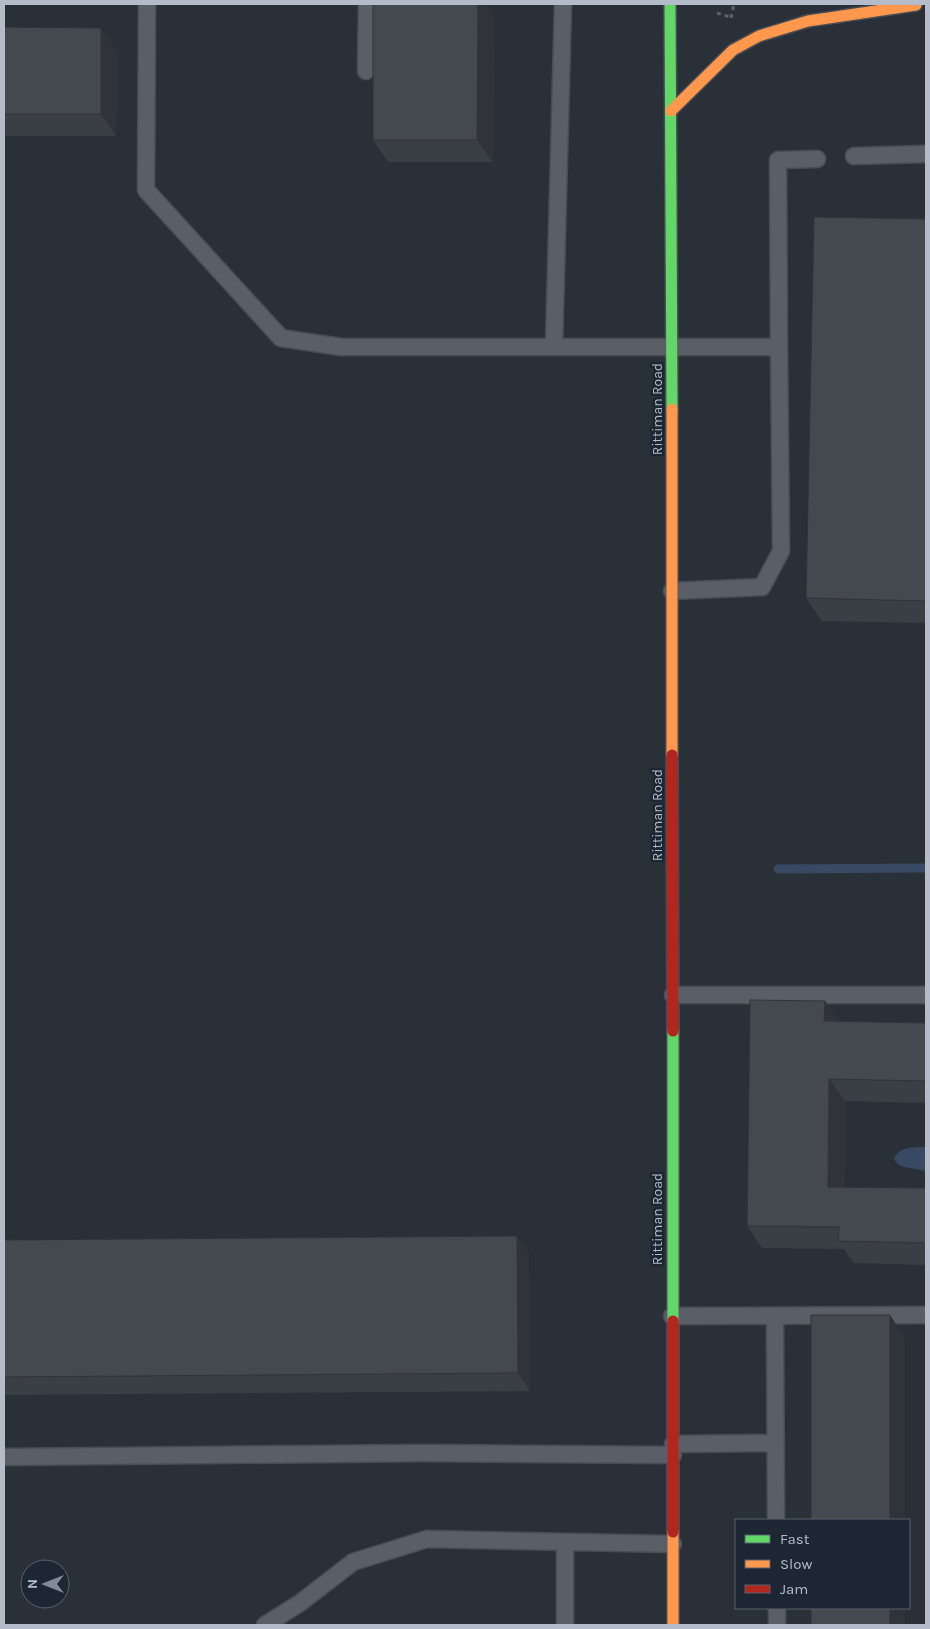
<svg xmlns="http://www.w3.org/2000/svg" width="930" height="1629" viewBox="0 0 930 1629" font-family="Karla,sans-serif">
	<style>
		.water { fill: #384963 }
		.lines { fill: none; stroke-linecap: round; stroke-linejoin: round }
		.stream { stroke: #384963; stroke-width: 9 }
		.lane-casing { stroke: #484c53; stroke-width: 19 }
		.fast-casing { stroke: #484c53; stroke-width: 14 }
		.slow-casing { stroke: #484c53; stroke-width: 14 }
		.jam-casing { stroke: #484c53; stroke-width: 14 }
		.path { stroke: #5d636a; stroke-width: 3; stroke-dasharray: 4 4; stroke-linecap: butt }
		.lane { stroke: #5a5e66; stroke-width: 16 }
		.fast { stroke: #63d668; stroke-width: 11 }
		.slow { stroke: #ff974d; stroke-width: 11 }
		.jam { stroke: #b3261e; stroke-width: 11 }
		.wall { fill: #3a3f45 }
		.shaded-wall { fill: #303338 }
		.building { fill: #444950; stroke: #303338 }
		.labels { text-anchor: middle; stroke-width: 5; stroke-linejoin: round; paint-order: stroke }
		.street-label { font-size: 14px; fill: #b4bcc9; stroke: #1d2633 }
	</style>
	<rect width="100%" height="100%" fill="#2a3038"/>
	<path class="water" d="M921 1147H926V1172C915 1166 900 1171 894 1159 899 1147 910 1148 921 1147Z"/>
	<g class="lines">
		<path class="stream" d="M778 869 926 868"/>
		<defs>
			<path id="lane" d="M147 4 146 190 281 338 341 347H779L781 551 762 587 672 591
				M366 71 367 4
				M854 156 926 154
				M554 347 563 4
				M779 347 778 160 817 159
				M673 995H926
				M672 1316 926 1315
				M775 1316 776 1520
				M673 1444 775 1443
				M4 1457 425 1453 673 1455
				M565 1542V1625
				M777 1608V1625
				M265 1625 300 1603 353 1562 427 1539 673 1544"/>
			<path id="fast" d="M670 4 672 409
				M673 1031V1321"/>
			<path id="slow" d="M671 111 733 50 759 36 808 21 916 5
				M672 409V755
				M673 1532V1625"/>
			<path id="jam" d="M672 755 673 1031
				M673 1321V1532"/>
		</defs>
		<use href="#lane" class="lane-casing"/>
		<use href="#fast" class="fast-casing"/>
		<use href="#slow" class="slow-casing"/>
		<use href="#jam" class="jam-casing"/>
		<path class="path" d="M717 13 730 17
			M731 18 734 4"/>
		<use href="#lane" class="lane"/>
		<use href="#fast" class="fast"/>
		<use href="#slow" class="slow"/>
		<use href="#jam" class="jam"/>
	</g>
	<path class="wall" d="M494 18 493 162H388L373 140Z
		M4 27 117 50 116 136H4Z
		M926 219V623L822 621 806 598Z
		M825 1001 839 1021 926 1023V1103L845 1101 844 1187 926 1188V1265L854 1263 844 1249 762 1248 747 1226Z
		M517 1236 529 1253 530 1391 4 1395V1240Z"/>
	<path class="shaded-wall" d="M478 4H484L494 18 493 162 477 140Z
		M101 28 117 50 116 136 101 114Z
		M825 1001 841 1024 824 1021Z
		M829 1079 845 1101 843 1209 828 1187Z
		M517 1236 529 1253 530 1391 518 1373Z
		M890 1315 905 1338V1520H890Z
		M890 1608H905V1625H890Z"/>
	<path class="building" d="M373 4H478L477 140H373Z
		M4 27 101 28V114H4Z
		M814 217 926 219V601L806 598Z
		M750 1000 825 1001 824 1021 926 1023V1081L829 1079 828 1187 926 1188V1243L838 1241 839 1227 747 1226Z
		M517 1236 518 1373 4 1377V1240Z
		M811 1315H890V1520H811Z
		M811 1608H890V1625H811Z"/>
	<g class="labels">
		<g class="street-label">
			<text transform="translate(657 409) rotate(-90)" y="5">Rittiman Road</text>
			<text transform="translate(657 815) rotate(-90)" y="5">Rittiman Road</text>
			<text transform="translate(657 1219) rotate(-90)" y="5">Rittiman Road</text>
		</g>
	</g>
	<rect width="930" height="1629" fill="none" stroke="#b4bcc9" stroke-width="10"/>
	<rect x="735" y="1519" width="175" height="90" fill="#1d2633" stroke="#59626f"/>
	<rect x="745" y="1535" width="25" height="8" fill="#63d668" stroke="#59626f"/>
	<text x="780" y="1544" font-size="15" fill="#b4bcc9">Fast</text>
	<rect x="745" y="1560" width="25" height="8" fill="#ff974d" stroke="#59626f"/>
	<text x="780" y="1569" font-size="15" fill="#b4bcc9">Slow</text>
	<rect x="745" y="1585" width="25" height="8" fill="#b3261e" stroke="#59626f"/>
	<text x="780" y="1594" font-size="15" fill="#b4bcc9">Jam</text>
	<g transform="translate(45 1584) rotate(270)"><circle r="24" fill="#1d2633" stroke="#59626f"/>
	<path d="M0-4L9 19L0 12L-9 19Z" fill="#848b96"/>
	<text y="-8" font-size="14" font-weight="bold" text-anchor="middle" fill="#b4bcc9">N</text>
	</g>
</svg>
